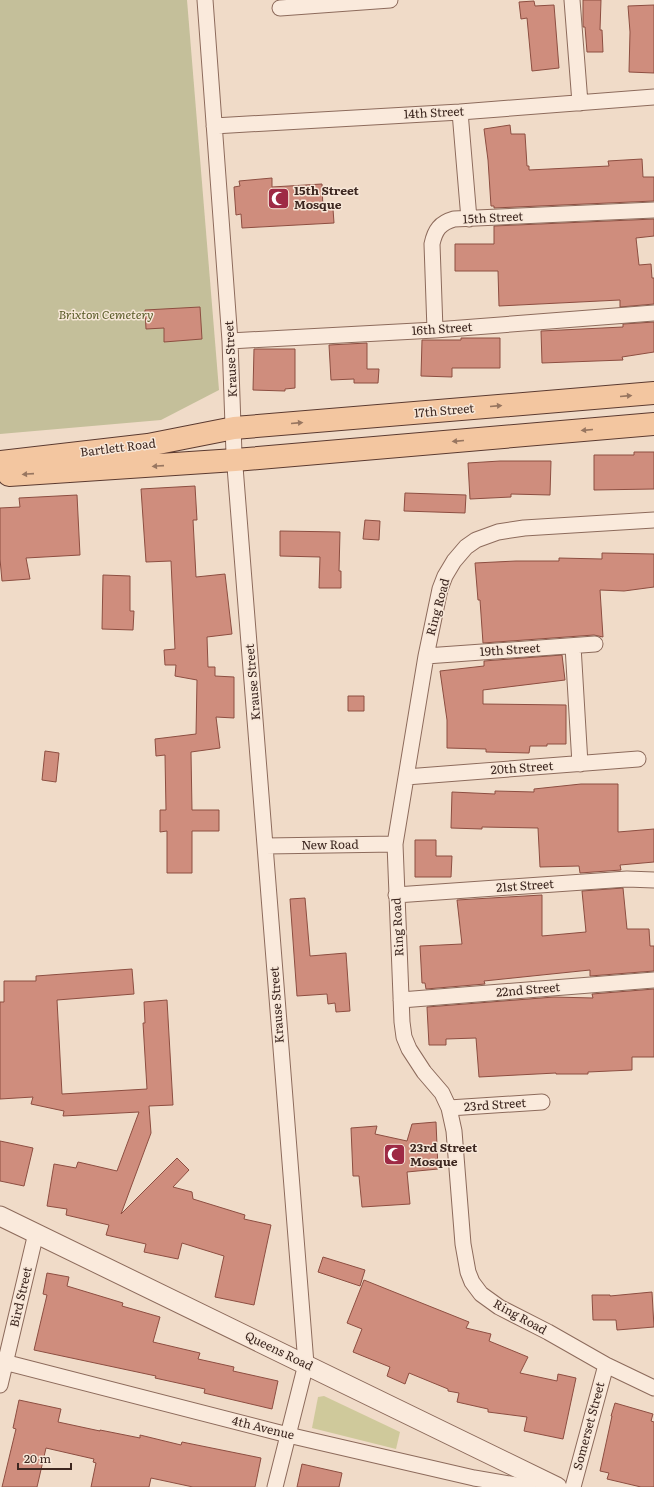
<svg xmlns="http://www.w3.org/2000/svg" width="654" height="1487" viewBox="0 0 654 1487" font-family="Literata,serif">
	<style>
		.green { fill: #cfc99b }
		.cemetery { fill: #c4bf9a }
		.building { fill: #cf8d7d; stroke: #8d4e41 }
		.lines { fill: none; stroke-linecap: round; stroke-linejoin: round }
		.minor-casing { stroke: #8d6b5c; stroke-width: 17 }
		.tertiary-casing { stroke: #8d6b5c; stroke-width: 21 }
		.primary-casing { stroke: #5b3a30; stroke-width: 24 }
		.minor { stroke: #faeadc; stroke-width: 15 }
		.tertiary { stroke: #faeadc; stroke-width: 19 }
		.primary { stroke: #f3c6a0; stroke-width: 22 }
		.oneway { fill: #987660 }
		.labels { text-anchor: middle; stroke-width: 3; stroke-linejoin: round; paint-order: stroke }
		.street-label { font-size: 12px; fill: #3d2720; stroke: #f7e7d8 }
		.poi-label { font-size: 12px; font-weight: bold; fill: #3d2720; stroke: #f7e7d8; text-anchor: start }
		.park-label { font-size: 12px; font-style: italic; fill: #585a26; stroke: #f7e7d8 }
	</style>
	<rect width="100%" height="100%" fill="#f0dbc8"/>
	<path class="green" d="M324 1396 400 1432 396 1449 312 1428 318 1397Z"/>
	<path class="cemetery" d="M0 0H187L219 390 161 420 0 434Z"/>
	<path class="building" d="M583 0H601L600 30H602L603 52H587L585 27H583Z
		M534 1 535 6 554 5 559 68 532 71 527 18 521 19 519 2Z
		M654 5V73L629 72 630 32 628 6Z
		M510 125 511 134H525L527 166H529V170L609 166 608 161 642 159 643 177H654V201L494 208V206H491L488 160 484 129Z
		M272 178V187L322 184 323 209H333L334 223 242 228 241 214 236 215 234 187 240 186 239 181Z
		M654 219V236L636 238 639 265 651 264 652 278H654V304L620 307V300L499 306 498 271H455V244H494V226Z
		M200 307 202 339 164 342V328L146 329 145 310Z
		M654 322V352L622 357 623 360 542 363 541 331 623 327V324Z
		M461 338H500V368H452V377L421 376 422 340H461Z
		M367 343V369H379L378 383H354V379L331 380 329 345Z
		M254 349H295V388L285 389V391L253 390Z
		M634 452H654V489L594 490V455H634Z
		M500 461H551L550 495 511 494V497L470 499 468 463Z
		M195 486 197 520H193L196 577 225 574 232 634 207 637 208 667H215V676L234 677V718L216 717 220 748 191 752 192 810H219V831H192V873H167V831L160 832V810H166L165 755 156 756 155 739 196 734 197 680 175 676 176 665H165L164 650 175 649 171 561 146 562 141 489Z
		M405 493 466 495 465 513 404 511Z
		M77 495 80 555 26 558 30 579 2 581 0 559V508L20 507 19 498Z
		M365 520 380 521 379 540 363 539Z
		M280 531 340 532 339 571H341V588H319L320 557 280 556Z
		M602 553 654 554V587L624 591 600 590 603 637 594 635 483 643 480 600H478L475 563 516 561H559V558L602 559Z
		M103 575 130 576V611H134L133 630 102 629Z
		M562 655 565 680 483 690V704L566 705V744H547V746H530L529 753 486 752V749L447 748V720L440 671 484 666V661Z
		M348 696H364V711H348Z
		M45 751 59 753 56 782 42 780Z
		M581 784H618V832L654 829V862L620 865 621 870 580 873 579 866 540 867 538 828 482 827V829L451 828 452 792 495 794V791L534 792V789Z
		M415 840H436V856H452L451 877H415Z
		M623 888 627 929H649L650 946H654V971L590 976V970L484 981 485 984 426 989 425 983H422L420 946 462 944 457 900 542 895V936L586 932 582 891Z
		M305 898 310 956 346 953 350 1011 336 1012 335 1003 328 1004 327 994 297 996 290 899Z
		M132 969 134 994 57 1000 62 1094 147 1089 143 1023H145L144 1002 167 1000 173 1105 149 1106 151 1133 121 1214 177 1158 189 1170 173 1187 192 1192 193 1199 245 1215 244 1219 271 1225 254 1305 215 1297 224 1256 182 1243 178 1259 144 1252 146 1244 106 1235 109 1225 66 1215 67 1209 47 1206 54 1164 76 1168 78 1162 117 1171 139 1112 63 1116 64 1111 31 1104 33 1097 0 1099V1002H4V981H36V976Z
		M654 989V1057H632V1070L588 1072V1074H556V1073L479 1077 476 1038 446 1039V1045H429L427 1007 554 997 593 998 592 994Z
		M436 1122 438 1169 407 1172 410 1204 362 1207 359 1176H353L351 1128 377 1126 375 1134 407 1141 412 1124Z
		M0 1141 33 1148 24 1186 0 1181Z
		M323 1257 365 1270 360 1286 318 1272Z
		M47 1273 69 1277 67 1286 123 1303 122 1306 160 1317 153 1342 200 1353 198 1359 234 1367 233 1371 278 1381 272 1409 204 1393 205 1389 155 1378 156 1376 34 1350 47 1295 43 1294Z
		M364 1280 469 1322 466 1328 491 1334 489 1341 528 1357 520 1373 557 1381 558 1374 576 1378 563 1439 524 1431 527 1417 488 1412V1409L457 1402 459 1393 448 1391V1389L409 1373 405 1384 387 1376 390 1367 353 1352 362 1329 347 1323Z
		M652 1292 654 1327 617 1330 616 1320H593L592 1295H610V1296Z
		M19 1400 61 1409 58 1422 100 1431V1430L140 1438V1435L181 1445 182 1442 261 1458 255 1487H193L151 1478 149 1487H91L96 1463 93 1462 94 1459 46 1448 37 1487H2L16 1429 13 1428Z
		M615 1403 653 1414 651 1421 654 1422V1487H641L607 1479 609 1473 600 1471 612 1416H611Z
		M302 1464 342 1473 339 1487H297Z"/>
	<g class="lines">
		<defs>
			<path id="minor" d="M205 0 230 341 234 454 306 1364 275 1487
				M572 0 580 103
				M280 8 390 0
				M460 112 469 219
				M214 126 460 112 654 97
				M435 330 432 244C435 230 440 223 454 219L654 210
				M230 341 435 330 654 313
				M654 520 524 528 498 532 476 540 466 547 454 561 445 576 440 589 426 656 395 844 402 1022 404 1037 409 1049 424 1072 442 1093 449 1108 454 1131 463 1244 468 1272 472 1282 481 1294 499 1307 548 1332 606 1365 654 1388
				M573 646 580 764
				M426 656 595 644
				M406 777 638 759
				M266 846 395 844
				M396 895 627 879 654 880
				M401 1000 654 980
				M449 1108 542 1102
				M0 1361 288 1435 474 1478 528 1487
				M0 1385 36 1233
				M573 1487 606 1365"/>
			<path id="tertiary" d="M0 1216 557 1487"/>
			<path id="primary" d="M0 462 148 445 234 428 654 393
				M9 475 235 460 654 424"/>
		</defs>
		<use href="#minor" class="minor-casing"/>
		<use href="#tertiary" class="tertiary-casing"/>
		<use href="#primary" class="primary-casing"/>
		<use href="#minor" class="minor"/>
		<use href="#tertiary" class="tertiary"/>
		<use href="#primary" class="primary"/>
	</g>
	<defs><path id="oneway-solid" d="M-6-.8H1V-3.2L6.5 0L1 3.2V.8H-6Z"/></defs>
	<g class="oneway">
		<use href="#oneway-solid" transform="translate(626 396) rotate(-5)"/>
		<use href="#oneway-solid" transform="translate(496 406) rotate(-5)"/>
		<use href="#oneway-solid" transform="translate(297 423) rotate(-5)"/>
		<use href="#oneway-solid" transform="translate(587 430) rotate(175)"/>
		<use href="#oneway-solid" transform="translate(458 441) rotate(175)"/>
		<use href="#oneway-solid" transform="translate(158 466) rotate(176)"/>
		<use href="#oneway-solid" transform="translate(28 474) rotate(176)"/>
	</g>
	<defs>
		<symbol id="mosque-square" viewBox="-11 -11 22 22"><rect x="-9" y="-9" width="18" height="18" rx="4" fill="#9e2a45" stroke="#f7e7d8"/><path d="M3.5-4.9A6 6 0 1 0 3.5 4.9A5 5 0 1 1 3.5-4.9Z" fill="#fff"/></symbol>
	</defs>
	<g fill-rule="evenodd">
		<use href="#mosque-square" x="266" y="186" width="25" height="25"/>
		<use href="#mosque-square" x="382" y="1142" width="25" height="25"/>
	</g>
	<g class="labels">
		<g class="street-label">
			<text transform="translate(434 113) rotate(-3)" y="4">14th Street</text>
			<text transform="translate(493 218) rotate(-3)" y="4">15th Street</text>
			<text transform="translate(442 329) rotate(-4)" y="4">16th Street</text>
			<text transform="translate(231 359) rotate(-93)" y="4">Krause Street</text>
			<text transform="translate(444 411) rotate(-5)" y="4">17th Street</text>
			<text transform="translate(118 448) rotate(-7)" y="4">Bartlett Road</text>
			<text transform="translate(438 607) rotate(-75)" y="4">Ring Road</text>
			<text transform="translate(510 650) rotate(-4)" y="4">19th Street</text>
			<text transform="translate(253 682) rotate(-95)" y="4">Krause Street</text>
			<text transform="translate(522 768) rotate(-4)" y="4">20th Street</text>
			<text transform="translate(330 845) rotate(-1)" y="4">New Road</text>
			<text transform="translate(525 886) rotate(-4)" y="4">21st Street</text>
			<text transform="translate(398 927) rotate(-93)" y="4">Ring Road</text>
			<text transform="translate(528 990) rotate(-5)" y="4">22nd Street</text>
			<text transform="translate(277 1005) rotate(-94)" y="4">Krause Street</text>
			<text transform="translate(495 1105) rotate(-4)" y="4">23rd Street</text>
			<text transform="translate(21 1297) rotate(-77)" y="4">Bird Street</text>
			<text transform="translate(520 1317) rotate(29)" y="4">Ring Road</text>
			<text transform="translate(279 1351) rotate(26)" y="4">Queens Road</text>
			<text transform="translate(589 1426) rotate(-75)" y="4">Somerset Street</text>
			<text transform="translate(263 1428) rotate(14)" y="4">4th Avenue</text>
		</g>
		<g class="poi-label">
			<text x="294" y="195">15th Street<tspan x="294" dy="14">Mosque</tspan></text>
			<text x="410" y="1152">23rd Street<tspan x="410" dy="14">Mosque</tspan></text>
		</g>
		<g class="park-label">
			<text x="106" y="319">Brixton Cemetery</text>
		</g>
	</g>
	<path d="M18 1463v6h53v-6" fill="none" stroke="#3d2720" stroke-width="2"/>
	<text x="24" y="1463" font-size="12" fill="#3d2720" stroke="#f7e7d8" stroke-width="3" paint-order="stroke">20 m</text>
</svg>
